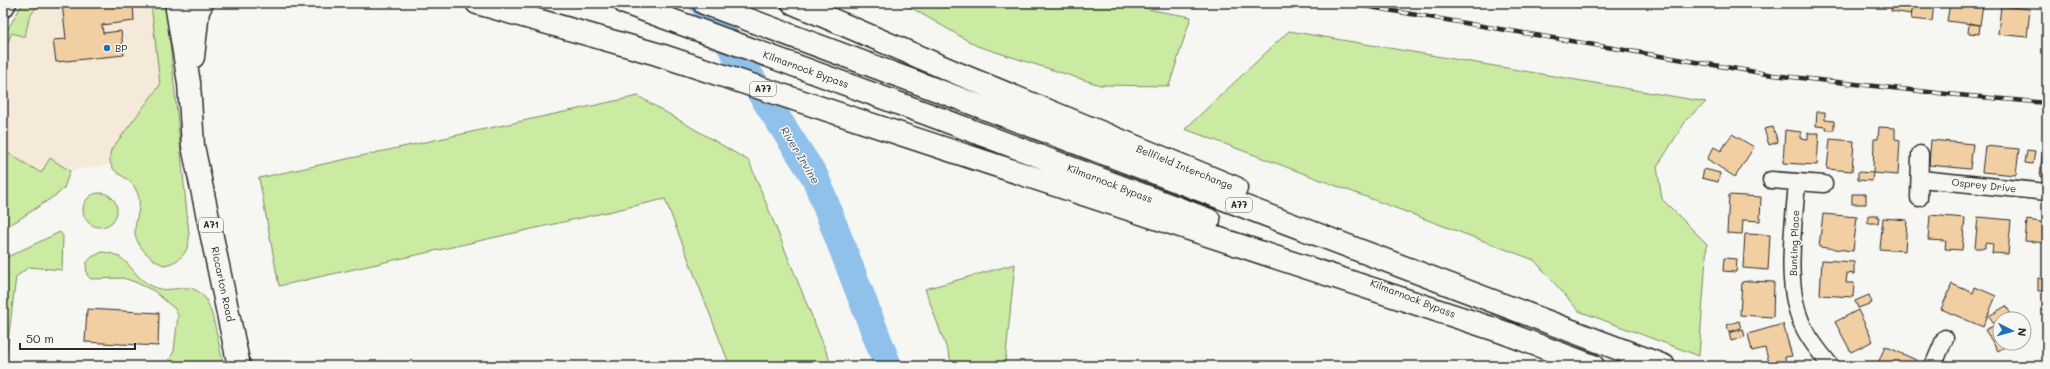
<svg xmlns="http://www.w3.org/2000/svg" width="2050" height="369" viewBox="0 0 2050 369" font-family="Mali,sans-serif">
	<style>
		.built { fill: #f5eada }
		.green { fill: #cbeaa2; stroke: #7b8a66 }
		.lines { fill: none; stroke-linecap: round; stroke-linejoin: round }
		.river { stroke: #8fc1eb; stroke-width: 28 }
		.building { fill: #f2cfa3; stroke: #2b2b2b }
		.minor-casing { stroke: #2b2b2b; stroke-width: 19 }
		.primary-casing { stroke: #2b2b2b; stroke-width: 25 }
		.trunk-casing { stroke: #2b2b2b; stroke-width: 25 }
		.minor { stroke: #f6f6f2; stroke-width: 16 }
		.primary { stroke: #f6f6f2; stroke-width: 22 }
		.trunk { stroke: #f6f6f2; stroke-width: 22 }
		.rail-casing { stroke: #2b2b2b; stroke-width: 4.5 }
		.rail { stroke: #f6f6f2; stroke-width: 3; stroke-dasharray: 9; stroke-linecap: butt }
		.poi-dot { fill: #1f6fb2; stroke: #f6f6f2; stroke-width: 1.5 }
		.labels { text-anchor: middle; stroke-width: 3; stroke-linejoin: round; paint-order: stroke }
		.shield { fill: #f6f6f2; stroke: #686867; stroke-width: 1 }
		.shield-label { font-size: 9px; font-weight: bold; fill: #2b2b2b }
		.poi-label { font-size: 10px; fill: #2b2b2b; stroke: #f6f6f2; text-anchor: start }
		.street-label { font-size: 10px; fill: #2b2b2b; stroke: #f6f6f2 }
		.water-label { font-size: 11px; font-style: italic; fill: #495865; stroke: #f6f6f2 }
	</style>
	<rect width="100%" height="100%" fill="#f6f6f2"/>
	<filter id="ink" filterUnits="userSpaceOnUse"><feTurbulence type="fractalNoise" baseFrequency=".025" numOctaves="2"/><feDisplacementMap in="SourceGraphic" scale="8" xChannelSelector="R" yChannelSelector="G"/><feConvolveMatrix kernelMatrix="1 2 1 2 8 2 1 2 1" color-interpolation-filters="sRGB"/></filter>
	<g filter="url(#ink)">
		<path class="built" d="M39 3H151L160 85 111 150V164L70 171 50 158 41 173 3 150V52L12 33 25 37 29 18Z"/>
		<path class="green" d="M23 3H39L29 18 25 37 12 33 3 52V37Z
			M151 3H166L189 234C190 251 181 262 164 265 152 261 134 245 135 230 136 214 144 204 135 188 126 172 105 176 111 150L160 85Z
			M903 3H1133L1152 10 1191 17 1169 86 1100 85 977 46Z
			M1289 31 1706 102 1687 119 1657 167 1662 199 1707 244 1699 356 1579 311 1534 260 1185 129Z
			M638 96 749 161 832 366H730L665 199 279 286 259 178Z
			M3 150 41 173 50 158 70 171 64 188 59 193 15 222 3 228Z
			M83 210a17 17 0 1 1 34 0a17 17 0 1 1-34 0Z
			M60 232 63 236 62 270 29 267 16 277 5 366H3V259Z
			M102 252C129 254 129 272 148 284 165 294 173 287 190 288 195 289 202 293 205 298 214 311 219 349 224 366H166L174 351 178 315 175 309 154 291 135 282 123 278 91 279 87 275 86 263 92 257Z
			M1015 264 1005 364 1033 366H953L925 289Z"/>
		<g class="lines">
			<path class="river" d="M703 3 815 177 888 366"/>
		</g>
		<path class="building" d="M62 3H133L134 21 102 25 103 33 121 31 124 55 56 62 53 40 66 39Z
			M1892 3H1913L1911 14 1891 11Z
			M1913 3H1934L1932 21 1911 19Z
			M1950 3 1983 4 1980 25 1947 21Z
			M2001 6 2030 9 2027 37 1998 34Z
			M2047 14V43H2044Z
			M1969 23 1980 25 1979 34 1968 33Z
			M1817 112H1825V120L1834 121V130H1826L1827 127 1816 126Z
			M1773 127 1778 142 1769 145 1764 129Z
			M1879 127 1895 128V139L1900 140 1898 175 1873 173 1874 139H1878Z
			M1785 130 1801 132V138L1808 139V133H1819L1817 165 1783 163Z
			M1732 134 1754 147 1735 177 1707 159 1714 147 1721 151Z
			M1830 139 1854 141 1852 171 1827 169Z
			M1931 140 1973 144 1970 169 1929 165Z
			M1985 146 2019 149 2016 175 1982 172Z
			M2043 147 2047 148V177H2040Z
			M2027 150 2035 151 2033 164 2025 163Z
			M1704 169 1720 173 1718 182 1702 178Z
			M1858 172 1873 173 1872 181 1858 180Z
			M1852 194H1866V204H1852Z
			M1729 195 1761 197 1760 221 1743 220 1742 234 1727 233Z
			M1823 214 1857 217 1853 251 1819 247Z
			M1930 215 1965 218 1962 250 1945 249 1946 241 1928 240Z
			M1868 216H1879L1878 223H1868Z
			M1978 217 2011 220 2008 254 1992 253 1993 244 1985 243V248H1975Z
			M1883 218 1907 220 1905 251 1880 249Z
			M2027 220 2047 223V243L2025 241Z
			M1745 234 1770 235 1768 270 1743 268Z
			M1724 258 1737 259 1736 272 1723 271Z
			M1822 260 1854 262V274L1847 273 1846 283H1854L1853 297 1820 295Z
			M2038 278 2047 279V291H2038Z
			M1749 281 1774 282 1773 317 1740 315 1742 282Z
			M1952 284 1973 293 1975 287 1996 296 1983 327 1941 309Z
			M1869 295 1872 303 1858 308 1855 301Z
			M2006 306 2014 319H2000V343H2011L1998 351 1985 330 1995 325 1989 316Z
			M2044 306H2047V315H2044Z
			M87 309 159 313 158 346 85 342Z
			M1858 310 1873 341 1851 352 1835 322Z
			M1739 321 1741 328 1729 332 1727 325Z
			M1783 324 1792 356 1785 357 1787 366H1770L1765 348 1752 351 1748 334Z
			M1743 329 1745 337 1731 341 1729 333Z
			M1885 346 1916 360 1914 366H1877Z"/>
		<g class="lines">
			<defs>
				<path id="minor" d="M1921 179 2047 192
					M1771 180 1824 184
					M1797 182C1794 227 1783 287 1804 328 1811 342 1821 354 1831 366
					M1919 198 1920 154
					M1933 366 1945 338"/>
				<path id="primary" d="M176 3 189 83 193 146 239 366
					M193 57 198 11 202 3"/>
				<path id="trunk" d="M477 3 657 54 1512 335
					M625 3 930 115 1209 220
					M704 3 937 90 1664 366
					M793 3 959 74 1236 188
					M3 6 5 3
					M1497 330 1593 366"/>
			</defs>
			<use href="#minor" class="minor-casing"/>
			<use href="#primary" class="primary-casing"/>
			<use href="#trunk" class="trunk-casing"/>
			<use href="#minor" class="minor"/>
			<use href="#primary" class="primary"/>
			<use href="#trunk" class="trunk"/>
			<defs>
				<path id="rail" d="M1346 3 1773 75 1947 94 2047 103"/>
			</defs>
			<use href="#rail" class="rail-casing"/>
			<use href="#rail" class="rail"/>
		</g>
	</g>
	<circle class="poi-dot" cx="107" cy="48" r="4"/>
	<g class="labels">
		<g class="shield">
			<rect x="750" y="82" width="26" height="14" rx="3"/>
			<rect x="1226" y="198" width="26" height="14" rx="3"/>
			<rect x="199" y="218" width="24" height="14" rx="3"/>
		</g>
		<g class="shield-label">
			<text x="763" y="92">A77</text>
			<text x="1239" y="208">A77</text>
			<text x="211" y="228">A71</text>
		</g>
		<g class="poi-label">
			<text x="115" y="52">BP</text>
		</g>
		<g class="street-label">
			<text transform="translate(806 69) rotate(20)" y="4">Kilmarnock Bypass</text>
			<text transform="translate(1185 167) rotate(22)" y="4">Bellfield Interchange</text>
			<text transform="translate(1110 183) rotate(21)" y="4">Kilmarnock Bypass</text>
			<text transform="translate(1984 185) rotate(6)" y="4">Osprey Drive</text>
			<text transform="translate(1794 243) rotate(-88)" y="4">Bunting Place</text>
			<text transform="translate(223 284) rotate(78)" y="4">Riccarton Road</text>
			<text transform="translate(1413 298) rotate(21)" y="4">Kilmarnock Bypass</text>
		</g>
		<g class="water-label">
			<text transform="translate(800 155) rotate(59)" y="4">River Irvine</text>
		</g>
	</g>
	<rect width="2050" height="369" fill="none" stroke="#f6f6f2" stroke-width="16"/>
	<rect x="8" y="8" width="2034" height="353" fill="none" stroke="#2b2b2b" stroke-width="1.5" filter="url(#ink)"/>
	<g transform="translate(2012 331) rotate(96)"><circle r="19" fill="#f6f6f2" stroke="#a5a5a2"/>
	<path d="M0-3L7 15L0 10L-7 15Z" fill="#1f6fb2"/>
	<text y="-6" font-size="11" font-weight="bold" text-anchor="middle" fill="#2b2b2b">N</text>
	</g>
	<path d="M20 343v6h115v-6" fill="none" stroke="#2b2b2b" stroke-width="2"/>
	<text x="26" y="343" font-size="12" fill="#2b2b2b" stroke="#f6f6f2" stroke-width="3" paint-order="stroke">50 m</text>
</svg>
